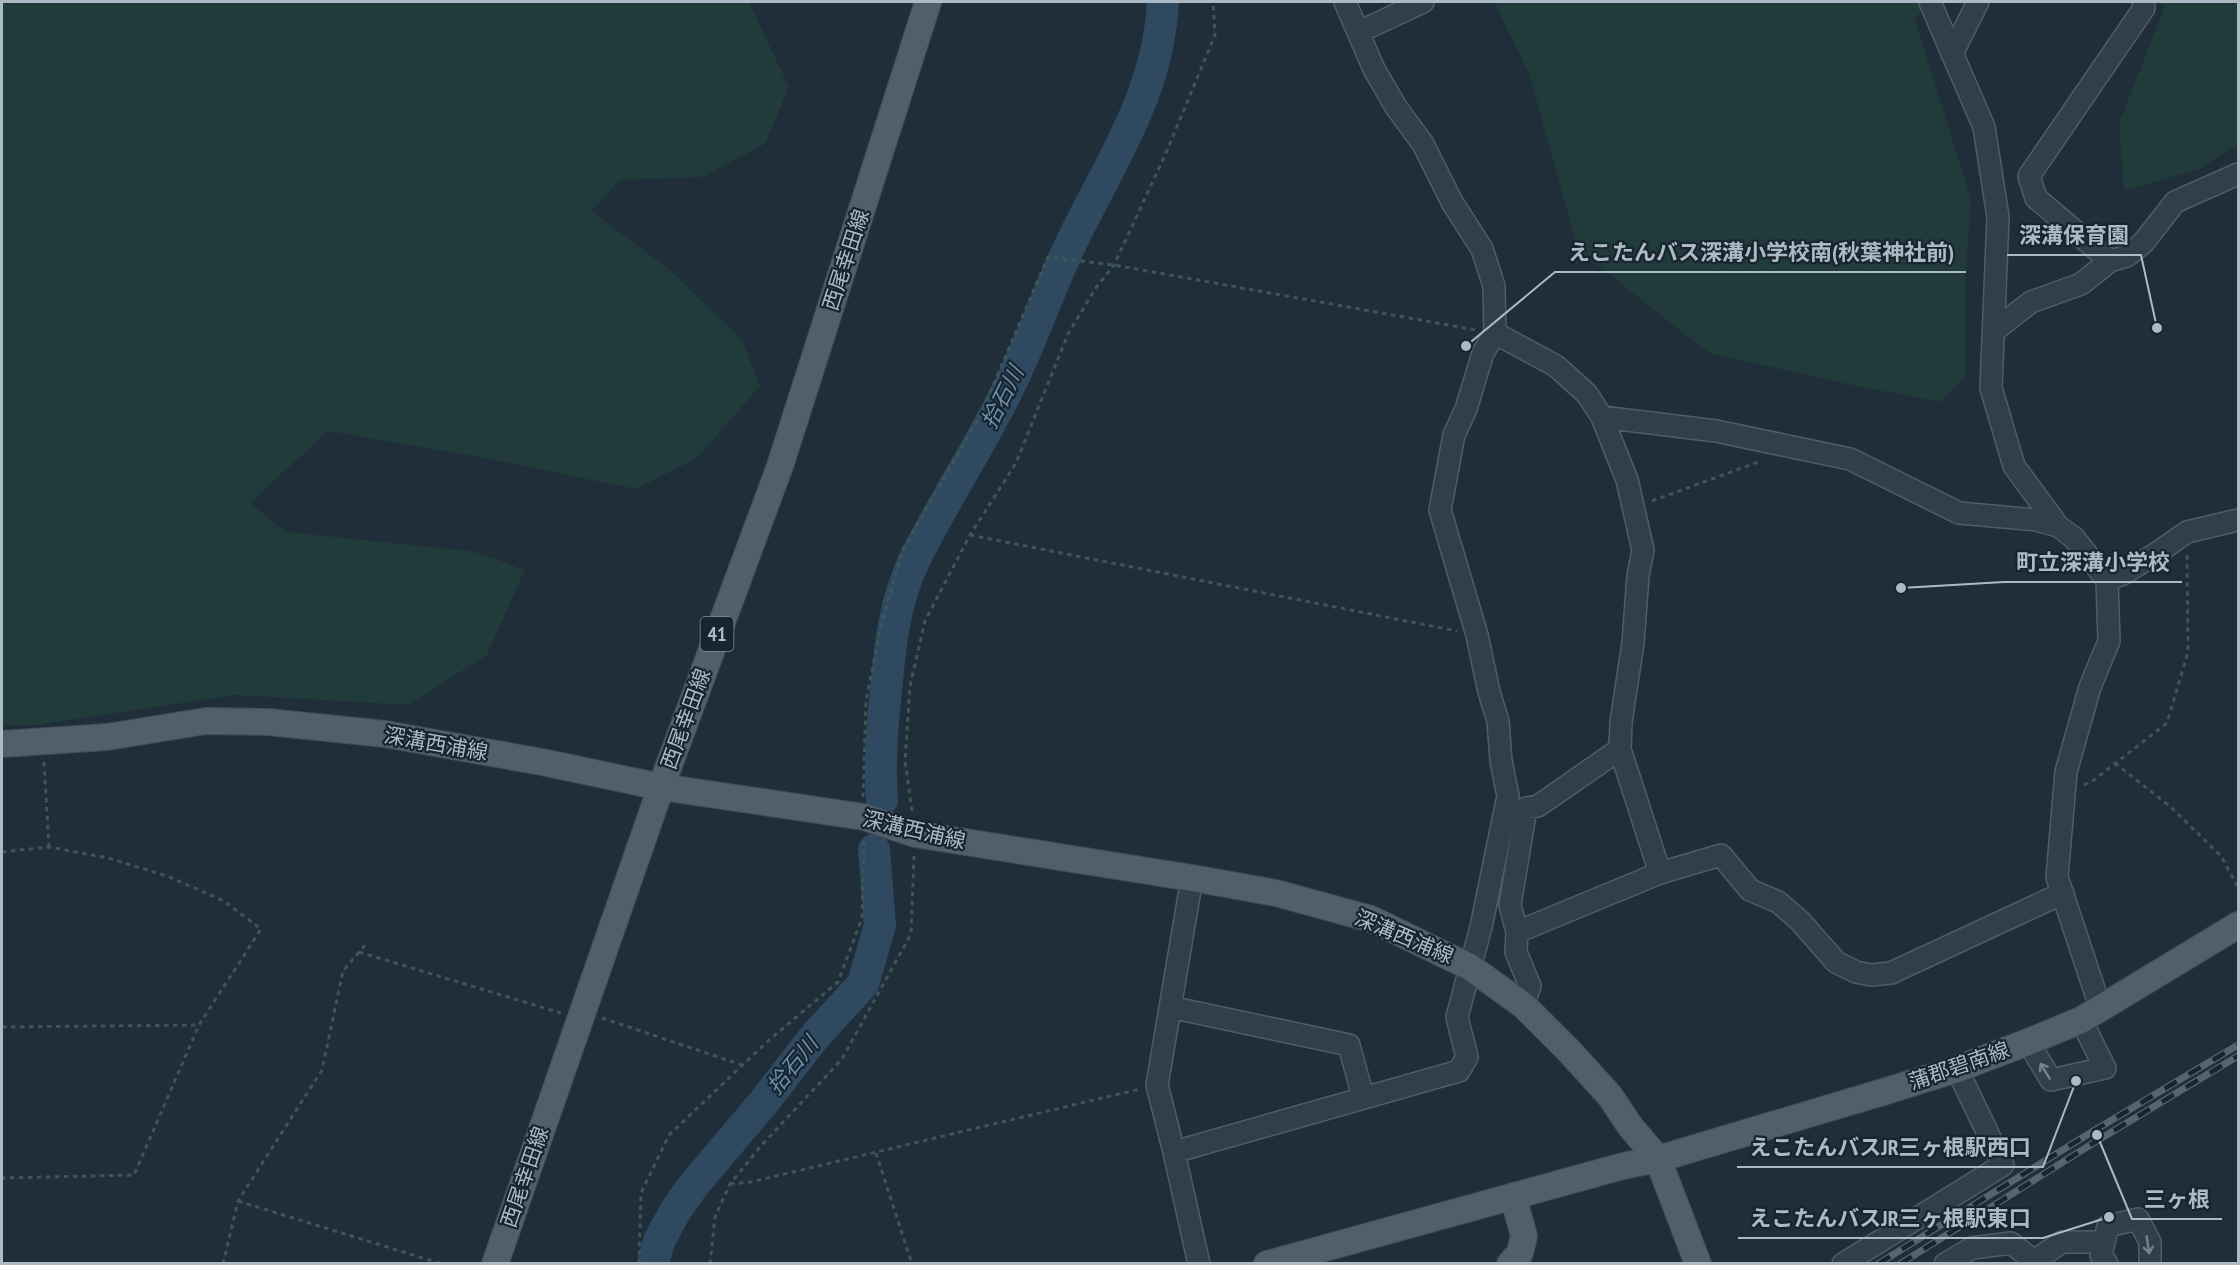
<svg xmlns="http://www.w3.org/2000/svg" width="2240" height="1265" viewBox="0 0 2240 1265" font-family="'PT Sans Narrow','Noto Sans JP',sans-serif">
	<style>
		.green { fill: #213a3a }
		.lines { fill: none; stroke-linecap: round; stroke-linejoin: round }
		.river { stroke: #2f4a60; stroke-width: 32 }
		.minor-casing { stroke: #505d67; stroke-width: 24 }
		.major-casing { stroke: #3f4b56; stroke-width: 28 }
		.path { stroke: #3e5756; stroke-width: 3; stroke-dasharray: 4.5 4.5; stroke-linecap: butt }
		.minor { stroke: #323f4a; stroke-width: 21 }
		.major { stroke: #505f6a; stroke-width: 26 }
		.rail-casing { stroke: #546471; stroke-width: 7 }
		.rail { stroke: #18242e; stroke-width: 4.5; stroke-dasharray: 14; stroke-linecap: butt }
		.oneway { stroke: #75838e }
		.labels { text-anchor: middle; stroke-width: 4.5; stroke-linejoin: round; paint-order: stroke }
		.shield { fill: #18242e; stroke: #808d98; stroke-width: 1.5 }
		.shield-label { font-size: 20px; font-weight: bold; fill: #acbac6 }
		.street-label { font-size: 21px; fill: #acbac6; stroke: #18242e }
		.water-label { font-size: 22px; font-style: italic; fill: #6a90ad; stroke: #18242e }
		.leader { fill: none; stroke: #acbac6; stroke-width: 2 }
		.callout-dot { fill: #acbac6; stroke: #18242e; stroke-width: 2 }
		.callout-label { font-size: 22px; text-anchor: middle; font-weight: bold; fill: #acbac6; stroke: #18242e; stroke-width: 4.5; stroke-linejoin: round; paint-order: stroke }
	</style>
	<rect width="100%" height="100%" fill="#1f2e39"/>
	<path class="green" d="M2 2H749L789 87 765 144 702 177 620 180 591 211 670 270 742 340 760 386 697 458 636 489 484 458 328 431 250 503 286 532 472 551 525 570 487 655 408 705 235 695 37 725 2 726Z
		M1494 2H1927L1915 20 1971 199 1965 284V378L1939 402 1842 383 1709 353 1578 250 1529 73Z
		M2155 2H2238V144L2200 169 2124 191 2119 123 2165 6Z"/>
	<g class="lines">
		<path class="river" d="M882 800C879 764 882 727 886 691 890 647 894 604 913 563 942 503 980 447 1009 387 1033 338 1050 286 1074 237 1113 158 1158 93 1163 2
			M653 1264 659 1241 676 1210 692 1187 763 1103 816 1035 863 984 880 925 874 850"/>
		<defs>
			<path id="minor" d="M1930 2 1984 127 1998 217 1991 388 2014 466 2058 526 2074 538 2107 580 2109 641 2090 687 2066 772 2057 877 2100 1007
				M1359 32 1423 2
				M1952 54 1978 2
				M2110 261 2036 198 2029 176 2144 8 2143 2
				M1995 330 2031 302 2081 284 2110 261 2127 256 2143 243 2175 202 2238 174
				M1495 333 1556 366 1587 394 1602 417 1627 480 1643 550 1638 576 1633 643 1621 722 1620 749 1660 873 1721 855 1750 890 1778 902 1800 921 1836 962 1856 972 1871 975 1891 973 2063 893
				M1602 417 1716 431 1850 459 1959 513 2036 520 2058 526
				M2107 580 2123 574 2157 553 2187 532 2238 520
				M1517 932 1660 873
				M1523 1005 1530 986 1516 952 1517 932 1510 905 1526 808 1538 806 1620 749
				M1170 1007 1349 1045 1363 1097
				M2028 1042 2051 1080 2105 1068 2081 1020
				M1174 1152 1157 1085 1192 878
				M1199 1264 1174 1152 1459 1071 1467 1057 1457 1017 1481 927 1508 796 1501 761 1498 721 1489 692 1477 635 1440 510 1454 435 1466 409 1483 353 1495 333 1494 286 1482 249 1452 202 1423 144 1396 107 1374 69 1345 2
				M1843 1264 2003 1165 1957 1069
				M1945 1264 1972 1248 2011 1243 2034 1261 2062 1242H2104
				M2107 1264 2101 1255 2108 1226 2138 1219 2150 1242V1264"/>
			<path id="major" d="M2 744 107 737 206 721 268 722 385 734 542 762 661 787 864 817 915 834 1192 878 1276 893 1371 919 1470 967 1523 1005 1571 1053 1610 1096 1630 1126 1658 1159 1698 1264
				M495 1264 661 787 780 466 928 2
				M1267 1264 1623 1166 1658 1159 1883 1092 1957 1069 2028 1042 2081 1020 2238 925
				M1510 1264 1520 1253 1524 1236 1513 1196"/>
		</defs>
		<use href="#minor" class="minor-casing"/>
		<use href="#major" class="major-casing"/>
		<path class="path" d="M1652 501 1761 461
			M970 535 1457 631
			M44 762 49 847
			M2115 763 2172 808 2221 856 2238 887
			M2084 785 2094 780 2167 723 2188 652 2187 554
			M863 797 866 700 881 626 902 551 980 416 1048 257 1114 265 1476 330
			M912 811 905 761 910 686 925 621 970 535 1016 463 1068 334 1095 289 1114 265 1166 153 1215 35 1213 2
			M2 852 49 847 108 858 167 876 224 901 261 929 199 1025 134 1175 2 1178
			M359 952 561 1013
			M602 1018 742 1065
			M2 1027 199 1025
			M876 1153 912 1264
			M730 1184 751 1182 1140 1089
			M238 1201 442 1264
			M223 1264 238 1201 322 1070 343 971 366 944
			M639 1264 641 1193 669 1135 769 1040 838 982 862 918 864 839
			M710 1264 715 1217 730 1184 760 1147 842 1059 911 934 914 856"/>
		<use href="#minor" class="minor"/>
		<use href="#major" class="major"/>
		<defs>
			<path id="rail" d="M1878 1264 2090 1133 2238 1045
				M1900 1264 2095 1142 2238 1056"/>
		</defs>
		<use href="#rail" class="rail-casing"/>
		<use href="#rail" class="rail"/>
	</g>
	<defs><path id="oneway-shaft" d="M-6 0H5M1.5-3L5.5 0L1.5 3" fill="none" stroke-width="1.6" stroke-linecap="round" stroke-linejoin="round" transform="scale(1.5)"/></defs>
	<g class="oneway">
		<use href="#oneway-shaft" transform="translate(2045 1071) rotate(-121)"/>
		<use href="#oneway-shaft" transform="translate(2148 1245) rotate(81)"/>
	</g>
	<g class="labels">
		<rect class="shield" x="700.5" y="617" width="33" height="34" rx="4.5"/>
		<g class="shield-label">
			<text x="717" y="641">41</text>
		</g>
		<g class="street-label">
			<text transform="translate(846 260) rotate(-72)" y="7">西尾幸田線</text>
			<text transform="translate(686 719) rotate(-70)" y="7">西尾幸田線</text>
			<text transform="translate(436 744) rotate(10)" y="7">深溝西浦線</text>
			<text transform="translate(914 830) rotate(13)" y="7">深溝西浦線</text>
			<text transform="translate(1404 937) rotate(23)" y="7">深溝西浦線</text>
			<text transform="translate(1959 1066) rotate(-19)" y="7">蒲郡碧南線</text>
			<text transform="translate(525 1177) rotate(-71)" y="7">西尾幸田線</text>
		</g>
		<g class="water-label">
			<text transform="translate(1002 397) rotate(-63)" y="8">拾石川</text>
			<text transform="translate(792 1065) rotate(-51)" y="8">拾石川</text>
		</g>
	</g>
	<path class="leader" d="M2157 328L2141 255H2007M1466 346L1555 272H1966M1901 588L2004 582H2182M2076 1081L2043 1167H1737M2097 1135L2132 1219H2222M2109 1217L2043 1238H1738"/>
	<g class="callout-dot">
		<circle cx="2157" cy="328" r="6"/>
		<circle cx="1466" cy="346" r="6"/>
		<circle cx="1901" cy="588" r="6"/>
		<circle cx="2076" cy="1081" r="6"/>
		<circle cx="2097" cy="1135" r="6"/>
		<circle cx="2109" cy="1217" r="6"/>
	</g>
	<g class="callout-label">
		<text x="2074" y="243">深溝保育園</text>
		<text x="1761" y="260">えこたんバス深溝小学校南(秋葉神社前)</text>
		<text x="2093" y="570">町立深溝小学校</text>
		<text x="1890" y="1155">えこたんバスJR三ヶ根駅西口</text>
		<text x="2177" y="1207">三ヶ根</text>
		<text x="1890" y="1226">えこたんバスJR三ヶ根駅東口</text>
	</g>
	<rect width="2240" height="1265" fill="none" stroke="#acbac6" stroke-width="6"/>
</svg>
